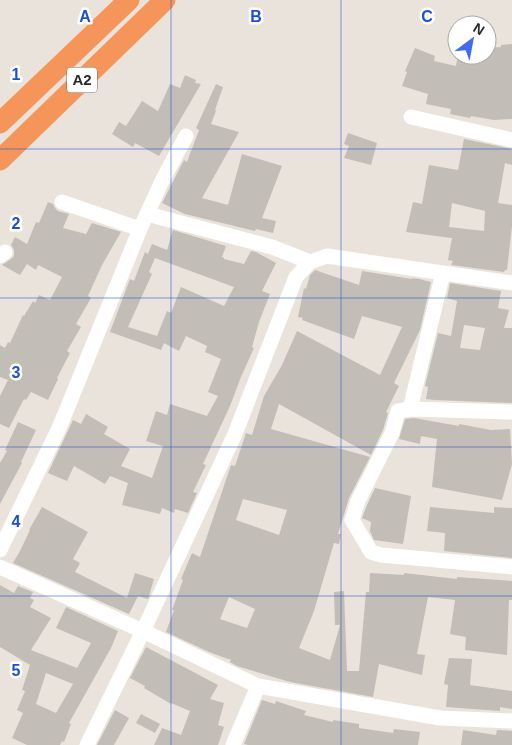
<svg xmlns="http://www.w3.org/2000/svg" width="512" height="745" viewBox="0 0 512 745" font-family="Arial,sans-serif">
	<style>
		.building { fill: #c2bdb6; fill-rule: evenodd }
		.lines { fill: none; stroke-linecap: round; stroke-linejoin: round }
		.minor { stroke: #fff; stroke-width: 15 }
		.highway { stroke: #f6955a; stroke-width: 21 }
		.grid { fill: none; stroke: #1d4ed8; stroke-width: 1; stroke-opacity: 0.55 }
		.labels { text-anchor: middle; stroke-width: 5; stroke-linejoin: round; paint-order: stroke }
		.shield { fill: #fff; stroke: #686868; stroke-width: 1 }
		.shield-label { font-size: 15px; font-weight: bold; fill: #282828 }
		.grid-label { font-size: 16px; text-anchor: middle; font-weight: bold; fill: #1d4ed8; stroke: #fff; stroke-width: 5; stroke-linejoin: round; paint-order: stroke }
	</style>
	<rect width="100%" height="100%" fill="#eae3db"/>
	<path class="building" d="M512 44V119L494 120 471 116 470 118 450 114 451 109 426 104 428 94 402 86 407 72 405 71 415 48 435 56 434 61 456 66 458 55H488V48L501 47V45Z
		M185 75 196 80 195 83 201 84 159 156 135 143 133 147 112 134 119 122 126 126 142 101 158 111 170 84 180 88Z
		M216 84 223 87 215 110 216 111 211 124 239 132 202 198 228 205 242 154 282 166 262 218 276 221 273 233 256 229 255 231 185 214 162 203 184 160 187 162 199 130 196 128Z
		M348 133 377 143 371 165 344 158 349 146 344 144Z
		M464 139 512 149V165L505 163 498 203 512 205V226L507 270H505L504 272 451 265 453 261 448 260 452 238H451L406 232 413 202 422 204 429 165 458 170ZM452 203 485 211 484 231 449 227Z
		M48 202 53 204 55 208 58 211 69 214 63 228 86 234 92 223 121 232 102 265 88 296 91 298 76 324 81 327 67 351 70 353 57 378 58 379 48 400 31 392 26 400 24 399 9 428 0 424V396L8 380 0 377V345L5 348 8 342 10 343 23 315 24 316 33 301 35 303 39 295 50 300 62 277 38 265 36 270 27 264 20 275 2 265 11 259 14 256V250L11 245 15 237 27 244 36 222 39 223Z
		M173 230 226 246 222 257 224 258V259L244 264 251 251 256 252 276 263 262 291 270 294 259 322 252 347 254 348 241 377 230 406 203 464 206 465 193 492 197 493 188 513 175 509 174 513 162 508 160 514 122 505 128 483 110 476 105 484 74 466 67 481 48 473 73 420 81 424 86 414 108 427 104 434 130 449 121 466 152 478 163 446 146 441 156 411 167 415 170 404 207 416 218 396 208 392 221 359 205 352 207 346 186 336 179 351 164 343 161 350 110 332 130 279 134 281 145 252 148 254 152 244 167 250ZM155 258 234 287 224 306 181 287 171 313 167 311 157 336 128 327 152 274 149 272Z
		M315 270 359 285 362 271 412 279V278L419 279 431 282 420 330 394 383 399 386 386 412 388 413 383 430 371 455 279 404 271 429 370 457 349 498 338 534H341L339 544 334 543 314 611 299 648 330 660 340 625H335L334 592 344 591 347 671H359L366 592H369L370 573 404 575V573L457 579V577L512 581V600H509L507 655 465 650 466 637 450 634 455 600 428 597 417 654 425 655 422 675 379 664 373 697 290 682 237 666 230 662 231 660 209 652 166 632 174 610H172L183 580 181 579 192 553 200 557 231 465 235 466 246 433 252 435 264 396 282 365 297 331 380 375 402 327 362 316 354 339 302 320 303 318 298 317 304 288 306 289 310 275ZM243 499 287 510 279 535 236 520ZM229 597 255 609 247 628 220 619Z
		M450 283 501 291 498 308 509 310 504 328H512V403L435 400 426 399 428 387 425 386 438 333 451 336 457 301 447 298ZM464 325 485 328 480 350 460 348Z
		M414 418 459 426V424L491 430 510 429 512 464 502 500 432 487 437 439 421 436 420 444 399 439 405 419Z
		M18 422 36 430 21 462 22 463 0 504V463L7 451 5 450Z
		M375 488 411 496 403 544 374 540 370 531 371 522 362 518 367 505Z
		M42 507 88 532 73 559 80 563 75 572 127 598 135 573 154 579 148 599 138 596 129 614 13 563 20 551 30 530H29Z
		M430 507 494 513V507L512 508V558L444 551 445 533 427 531Z
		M0 585 14 593 18 586 33 592 30 598 34 600 30 607 51 618 31 650 77 668 91 643 56 628 66 607 118 631 111 648 69 723 71 724 64 742 62 741 60 745H27L12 738 23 713 17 710 25 691 22 690 30 665 0 647ZM46 673 73 684 56 713 36 704Z
		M146 647 218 685 210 699 224 703 218 725 224 727 218 745H154L162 728 181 735 190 711 171 703V704L144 688 145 686 130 678Z
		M449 658 472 659 470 685 512 691V709L500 707V711L446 707 448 685 444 684Z
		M262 700 275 704 276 701 306 711 304 715 333 722V720L359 724V728L393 733 394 729 420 732 418 745H248L244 744Z
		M115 710 129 718 114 745H97Z
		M141 714 160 724 155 733 136 723Z
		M463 730 496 735 497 730 512 731V745H461Z"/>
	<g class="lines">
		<path class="minor" d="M411 117 512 140
			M62 202 140 229
			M147 214 272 247 310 262
			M0 256 5 252
			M410 409 443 273
			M512 412 410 409 398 411 392 433 358 501 352 520 371 552 381 555 512 567
			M0 550 60 426 140 229 162 181 186 136
			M0 567 143 631 258 686 440 718 512 721
			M87 745 143 631 235 434 296 277 310 262 327 256 512 283
			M233 745 258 686"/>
		<path class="highway" d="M0 123 129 0
			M0 160 165 0"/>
	</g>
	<path class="grid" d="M171 0V745M341 0V745M0 149H512M0 298H512M0 447H512M0 596H512"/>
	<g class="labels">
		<rect class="shield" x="67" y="67.5" width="30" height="25" rx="4"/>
		<g class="shield-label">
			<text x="82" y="85">A2</text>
		</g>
	</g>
	<g class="grid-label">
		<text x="85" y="22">A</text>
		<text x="256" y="22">B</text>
		<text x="427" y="22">C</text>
		<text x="16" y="80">1</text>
		<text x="16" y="229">2</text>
		<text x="16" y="378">3</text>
		<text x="16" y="527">4</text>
		<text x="16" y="676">5</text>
	</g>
	<g transform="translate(472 40) rotate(32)"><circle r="24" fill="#ffffff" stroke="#a9a9a9"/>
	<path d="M0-4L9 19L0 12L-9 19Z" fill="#416bf0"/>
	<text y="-8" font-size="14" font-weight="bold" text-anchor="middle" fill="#282828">N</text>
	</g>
</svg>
